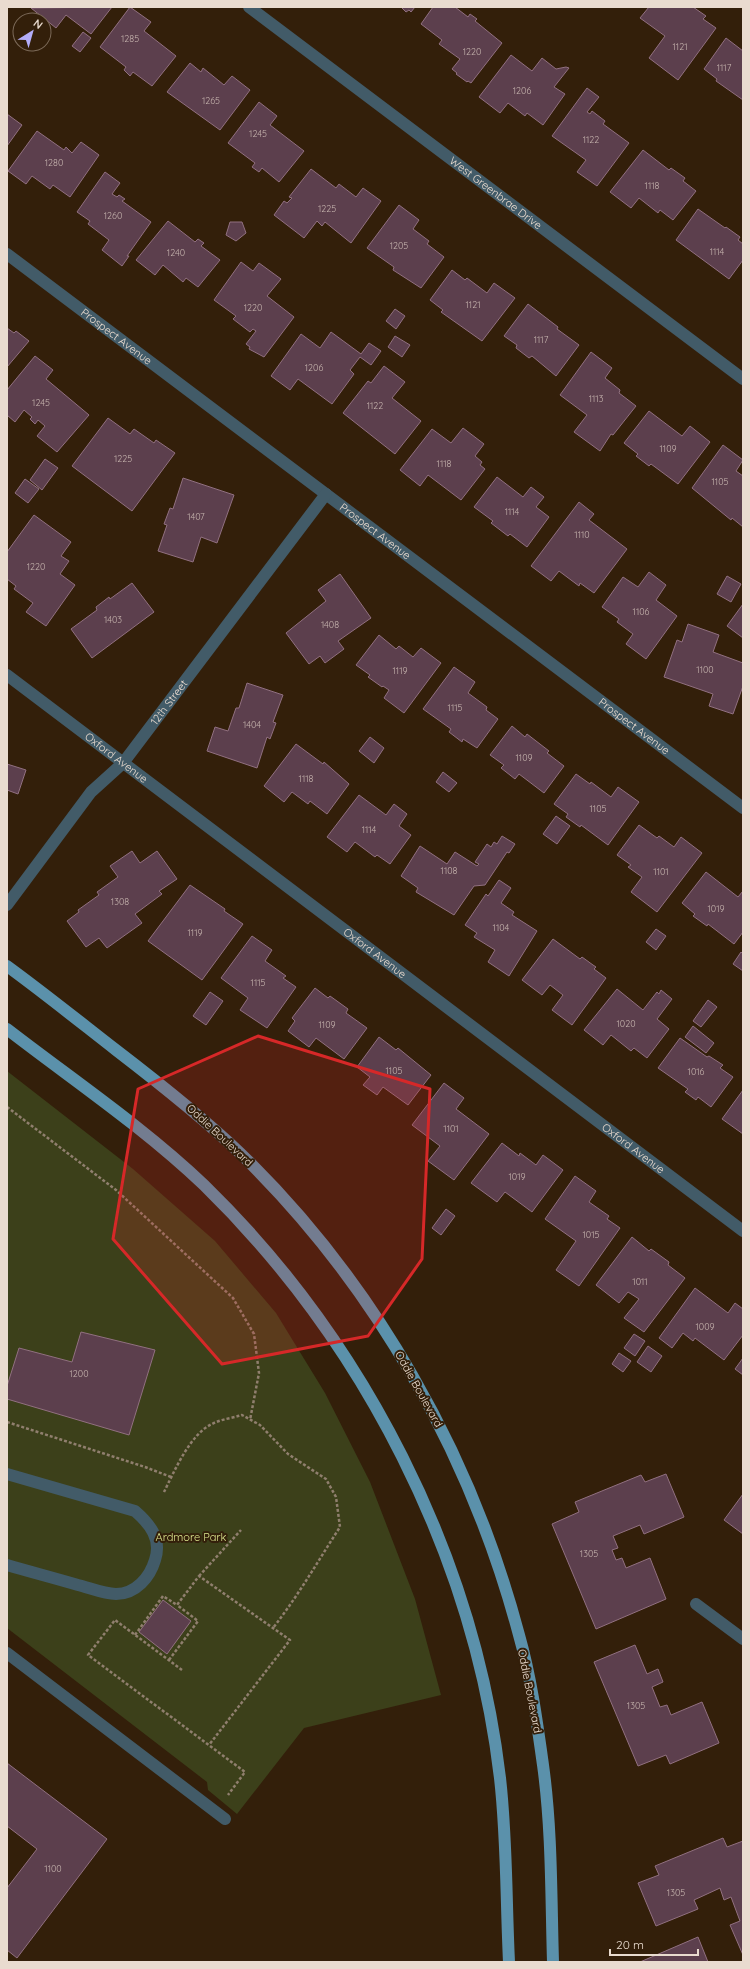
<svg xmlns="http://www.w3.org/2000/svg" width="750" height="1969" viewBox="0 0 750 1969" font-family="Quicksand,sans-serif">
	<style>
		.green { fill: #3c401a }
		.building { fill: #5c3f4d; stroke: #917080 }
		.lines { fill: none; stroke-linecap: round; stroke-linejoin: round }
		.path { stroke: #907f6e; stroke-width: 2.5; stroke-dasharray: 3 2; stroke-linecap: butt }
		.minor { stroke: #425b68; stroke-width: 12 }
		.major { stroke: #5b91ab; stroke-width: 12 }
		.marked { fill: #d62828; fill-opacity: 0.2; stroke: #d62828; stroke-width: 3; stroke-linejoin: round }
		.labels { text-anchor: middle; stroke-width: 4; stroke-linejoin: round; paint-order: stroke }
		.number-label { font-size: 9px; fill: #c6b4ae }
		.street-label { font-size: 11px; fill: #e9dbcf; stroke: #331f0a }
		.park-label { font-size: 11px; fill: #dbe58e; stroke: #331f0a }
	</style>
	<rect width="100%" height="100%" fill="#331f0a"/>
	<path class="green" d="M7 1071 133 1169 215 1241 276 1313 325 1393 370 1482 415 1599 441 1695 304 1728 237 1814 208 1790 207 1782 7 1628Z"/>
	<path class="building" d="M112 7 91 34 66 15 56 28 31 8Z
		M130 7 151 22 144 31 176 56 152 86 133 72 130 76 124 70 126 67 100 47Z
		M401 7H415L411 12 409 10 406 12Z
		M433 7H455L468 17 470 14 477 19 475 21 502 43 471 83 468 81 467 82 456 74 457 73 452 69 460 59 439 44 442 40 421 24Z
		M649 7H693L706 16 703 19 716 28 678 80 649 58 665 36 640 18Z
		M83 32 91 38 80 52 72 46Z
		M726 38 743 51V100L716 81 717 79 704 69Z
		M511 55 532 71 542 58 556 69 566 67 569 68 554 87 565 94 543 125 527 113 525 116 508 103 500 113 479 97Z
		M190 63 201 72 203 68 224 85 232 76 250 90 220 130 167 92Z
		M587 88 599 97 587 112 590 114 592 111 605 121 603 124 629 143 597 186 577 172 586 160 552 136Z
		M259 102 277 116 270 125 304 151 279 182 262 168 259 172 252 167 255 163 228 143Z
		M7 114 22 125 7 146Z
		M37 131 64 150 66 147 72 153 81 142 99 155 70 197 53 185 50 189 32 176 26 184 8 171Z
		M643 150 669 170 671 168 685 178 683 181 696 191 673 220 660 210 658 213 639 198 631 208 610 192Z
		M311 169 336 188 339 184 356 197 363 188 381 201 351 243 325 222 322 226 317 221 304 238 274 215 284 201 287 203 292 198 289 197Z
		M105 172 120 183 112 194 117 197 119 195 125 199 122 201 151 222 127 256H129L122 266 102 250 109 240 88 224 90 221 77 212Z
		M399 205 419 220 413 229 429 241 427 244 444 257 421 288 393 270 394 267 367 248Z
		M698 209 725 228 726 227 740 237 738 240 743 244V260L729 279 676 240Z
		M168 221 195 242 198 239 204 243 201 246 220 260 198 287 186 278 183 282 163 265 155 275 136 260Z
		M230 222H242L246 233 236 241 226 235Z
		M241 262 253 271 259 263 281 279 267 296 294 317 264 357 249 349 250 347 246 344 256 331 253 329 250 332 233 319 236 316 214 300Z
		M452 270 465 280 467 278 487 293 494 283 515 298 482 341 441 312 443 310 430 300Z
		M528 304 558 327 557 329 579 345 556 376 532 356 529 358 516 348 517 345 504 336Z
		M395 309 405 316 396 329 386 321Z
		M7 328 14 333 16 331 29 341 7 367Z
		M331 332 361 354 369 343 381 351 371 365 360 357 350 370 354 374 332 404 298 379 290 390 271 376 301 334 320 348Z
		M395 336 410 345 402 357 388 347Z
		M591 352 612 368 605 378 620 390 619 393 636 406 613 435 611 434 600 451 574 432 587 415 560 395Z
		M35 356 53 370 46 379 89 415 57 452 37 436 45 426 38 420 35 424 30 419 32 417 24 410 15 422 7 415V390Z
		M384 366 405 382 392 398 421 421 395 454 343 413 368 381 371 383Z
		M649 411 682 436 690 426 710 442 678 484 651 464 649 466 636 456 638 454 624 443Z
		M108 418 130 434 134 429 154 443 156 440 175 453 132 511 72 466Z
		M463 428 484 444 475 456 482 462 480 465 485 469 461 500 428 475 420 486 400 470 432 429 451 443Z
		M723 445 743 460 736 471 743 476V527L732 518 731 520 692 488Z
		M45 459 58 468 42 490 30 480Z
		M497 477 523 497 531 487 544 497 536 507 549 517 527 547 510 534 508 536 491 523 493 521 474 507Z
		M183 478 234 495 217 543 201 537 193 562 158 551 167 525 164 524 170 508 173 509Z
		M25 479 39 489 28 503 15 493Z
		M579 502 594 514 589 520 627 549 594 593 580 583 579 586 559 571 551 581 531 566Z
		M34 515 71 542 61 556 69 561 60 574 75 585 46 626 26 612 33 603 14 589 16 586 7 579V552Z
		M649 572 666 585 656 600 677 616 646 659 626 644 633 634 617 622 619 619 602 607 623 577 638 587Z
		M340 574 371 618 338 641 344 649 325 663 320 656 309 664 286 633 326 601 318 590Z
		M727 576 741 584 731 602 717 594Z
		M132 583 154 612 92 658 71 629 97 610 96 607 109 597 110 599Z
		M743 604V638L727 626Z
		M688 624 719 635 713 652 743 663V686L733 714 709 706 713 694 664 677 677 640 682 642Z
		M379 635 396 649 399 646 413 657 421 648 441 663 404 713 384 698 389 690 383 686 382 687 368 677 370 675 356 665Z
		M454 667 475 682 468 693 487 707 486 710 498 719 477 748 463 739 462 742 449 732 451 729 423 709Z
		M247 683 283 695 273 722 276 723 270 739 267 737 257 768 207 751 215 727 228 731 236 708H239Z
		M512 726 525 737 527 734 549 751 547 753 564 766 544 793 519 774 515 779 501 768 504 765 490 755Z
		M370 737 384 748 374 763 359 751Z
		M296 744 323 764 324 762 349 784 327 814 310 801 308 804 292 792 284 802 264 786Z
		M7 764 26 770 18 794 7 790Z
		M443 772 457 783 449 792 436 782Z
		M576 774 590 784 591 782 611 797 618 787 639 802 608 845 581 825 580 827 566 817 568 814 554 804Z
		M359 795 386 815 394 804 407 814 399 826 411 835 390 864 377 855 375 857 355 842 347 852 327 837Z
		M556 816 570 826 557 844 543 834Z
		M639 825 657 838 659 836 674 847 681 837 702 853 657 912 631 892 642 877 628 867 631 865 617 855Z
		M502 836 515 844 509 853 507 852 485 885 474 886 454 915 416 892 418 888 401 876 420 846 447 864 455 852 477 866 479 864 475 862 487 844 491 847 494 842 497 844Z
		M132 851 140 863 157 851 177 879 159 891 162 894 135 914 142 923 107 948 99 938 86 947 67 921 79 912 78 910 99 895 97 892 118 877 110 866Z
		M706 872 738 897 743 891V932L734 944 708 924 707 926 693 916 695 914 682 903Z
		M499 880 511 888 501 903 514 912 512 915 537 931 509 976 488 962 495 950 474 937 477 933 465 925 486 894 488 896Z
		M190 885 225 909 224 911 243 924 202 980 148 941Z
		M656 929 666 936 656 950 646 942Z
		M252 936 272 950 265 961 286 976 283 978 296 987 267 1028 240 1010 248 998 221 978Z
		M553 939 580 959 582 957 593 965 596 967 594 969 606 978 572 1025 552 1010 563 995 550 985 542 995 522 980Z
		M741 952 743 954V971L733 964Z
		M315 988 328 998 330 996 348 1009 346 1013 367 1028 344 1059 316 1038 309 1047 288 1031 295 1021 292 1018Z
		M617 989 643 1010 657 992 659 994 661 990 672 999 657 1019 669 1029 647 1058 634 1048 631 1051 611 1035 603 1045 584 1030Z
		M210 992 223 1001 206 1025 193 1016Z
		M708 1000 717 1007 701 1027 693 1021Z
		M693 1026 714 1043 706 1053 685 1037Z
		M379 1037 396 1050 398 1048 431 1075 408 1105 383 1087 377 1095 363 1085 370 1077 357 1067Z
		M680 1038 707 1057 709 1056 723 1065 720 1068 733 1077 711 1107 698 1097 696 1100 685 1092 688 1089 658 1068Z
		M444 1083 464 1098 456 1109 489 1134 454 1180 428 1161 440 1146 412 1125Z
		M743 1090V1134L722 1119Z
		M502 1143 519 1156 520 1153 536 1165 543 1155 563 1170 532 1212 505 1192 497 1202 471 1183Z
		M575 1176 596 1191 589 1202 609 1216 607 1219 620 1228 579 1286 556 1270 576 1241 545 1219Z
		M446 1209 455 1216 441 1235 432 1228Z
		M632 1237 649 1251 651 1249 669 1262 668 1265 685 1278 644 1332 624 1318 639 1299 628 1292 619 1303 596 1285Z
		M695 1288 728 1313 735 1303 743 1309V1335L724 1360 695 1338 693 1341 683 1333 672 1348 659 1338Z
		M81 1332 155 1350 129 1435 7 1399V1386L19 1348 72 1362Z
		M634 1334 645 1341 635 1356 624 1348Z
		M648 1346 662 1356 651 1372 637 1362Z
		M619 1353 631 1361 623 1372 612 1364Z
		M743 1358V1375L735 1369Z
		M666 1474 684 1517 644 1534 640 1525 613 1536 618 1548 612 1550 616 1560 622 1558 626 1568 650 1558 666 1599 596 1629 552 1524 579 1512 575 1502 641 1475 645 1482Z
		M743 1494V1534L724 1520Z
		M163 1600 191 1621 167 1654 139 1632Z
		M635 1645 647 1674 658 1669 663 1682 652 1687 660 1707 667 1705 671 1715 702 1702 719 1743 670 1764 666 1755 638 1766 594 1662Z
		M7 1763 107 1839 17 1958 7 1950V1888L37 1849 7 1826Z
		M723 1838 727 1847 743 1841V1955L730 1925 740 1921 731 1897 724 1900 720 1888 694 1900 698 1909 656 1926 638 1883 659 1875 655 1866Z
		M698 1937 708 1962H640Z"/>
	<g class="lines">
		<path class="path" d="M7 1107 116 1190 233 1298 254 1334 259 1373 250 1420
			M7 1422 145 1467 171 1477
			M164 1492C174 1472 190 1434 212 1424 221 1419 233 1418 242 1415L260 1425 288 1454 326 1479 336 1497 340 1527C318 1561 298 1596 273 1628
			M199 1576 241 1530
			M135 1635 163 1596 177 1605 199 1576 290 1640 209 1745
			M169 1660 198 1621 177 1605
			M182 1670 115 1620 88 1655 245 1772 228 1795"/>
		<g class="minor">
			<path id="s1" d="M249 7 743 379"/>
			<path id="s2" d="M7 254 743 808"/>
			<path id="s3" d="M7 675 743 1231"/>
			<path id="s4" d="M7 905 91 792 123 763 326 494"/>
			<path d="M7 1474 135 1511C150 1524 162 1539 155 1560 150 1577 136 1594 116 1594 104 1594 90 1588 78 1585 54 1578 31 1572 7 1565"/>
			<path d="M696 1604 743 1639"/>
			<path d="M7 1653 225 1819"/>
		</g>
		<path class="major" d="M7 966C44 993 80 1022 116 1050 159 1083 201 1116 240 1153 375 1284 471 1454 519 1635 531 1677 537 1722 543 1765 552 1830 551 1896 553 1962
			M7 1029C73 1080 143 1127 204 1185 364 1341 474 1556 500 1778 507 1839 506 1901 509 1962"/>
	</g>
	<path class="marked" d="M258 1036 430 1089 422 1259 368 1336 222 1364 113 1239 138 1089Z"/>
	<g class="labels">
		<g class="number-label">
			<text x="130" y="42">1285</text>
			<text x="680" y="50">1121</text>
			<text x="472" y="55">1220</text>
			<text x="724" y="71">1117</text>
			<text x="522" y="94">1206</text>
			<text x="211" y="104">1265</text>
			<text x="258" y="137">1245</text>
			<text x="591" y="143">1122</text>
			<text x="54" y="166">1280</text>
			<text x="652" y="189">1118</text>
			<text x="327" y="212">1225</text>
			<text x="113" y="219">1260</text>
			<text x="399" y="249">1205</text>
			<text x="717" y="255">1114</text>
			<text x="176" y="256">1240</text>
			<text x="473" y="308">1121</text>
			<text x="253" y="311">1220</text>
			<text x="541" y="343">1117</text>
			<text x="314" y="371">1206</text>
			<text x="596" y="402">1113</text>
			<text x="41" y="406">1245</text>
			<text x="375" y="409">1122</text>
			<text x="668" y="452">1109</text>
			<text x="123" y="462">1225</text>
			<text x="444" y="467">1118</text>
			<text x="720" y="485">1105</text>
			<text x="512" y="515">1114</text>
			<text x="196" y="520">1407</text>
			<text x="582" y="538">1110</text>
			<text x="36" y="570">1220</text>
			<text x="641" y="615">1106</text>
			<text x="113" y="623">1403</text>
			<text x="330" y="628">1408</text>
			<text x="705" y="673">1100</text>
			<text x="400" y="674">1119</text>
			<text x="455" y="711">1115</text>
			<text x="252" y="728">1404</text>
			<text x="524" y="761">1109</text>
			<text x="306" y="782">1118</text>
			<text x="598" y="812">1105</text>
			<text x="369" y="833">1114</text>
			<text x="449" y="874">1108</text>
			<text x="661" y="875">1101</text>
			<text x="120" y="905">1308</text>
			<text x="716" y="912">1019</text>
			<text x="501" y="931">1104</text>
			<text x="195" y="936">1119</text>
			<text x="258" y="986">1115</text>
			<text x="626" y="1027">1020</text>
			<text x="327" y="1028">1109</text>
			<text x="394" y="1074">1105</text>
			<text x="696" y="1075">1016</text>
			<text x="451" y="1132">1101</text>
			<text x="517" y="1180">1019</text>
			<text x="591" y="1238">1015</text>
			<text x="640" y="1285">1011</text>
			<text x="705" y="1330">1009</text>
			<text x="79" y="1377">1200</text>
			<text x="589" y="1557">1305</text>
			<text x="636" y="1709">1305</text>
			<text x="53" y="1872">1100</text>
			<text x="676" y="1896">1305</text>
		</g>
		<g class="street-label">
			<text dy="4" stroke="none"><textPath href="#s1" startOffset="309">West Greenbrae Drive</textPath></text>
			<text dy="4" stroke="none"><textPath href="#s2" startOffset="137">Prospect Avenue</textPath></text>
			<text dy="4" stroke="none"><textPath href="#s2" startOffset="461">Prospect Avenue</textPath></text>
			<text dy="4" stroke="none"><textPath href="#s4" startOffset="260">12th Street</textPath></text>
			<text dy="4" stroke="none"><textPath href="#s2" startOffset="785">Prospect Avenue</textPath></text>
			<text dy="4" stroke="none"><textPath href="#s3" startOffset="137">Oxford Avenue</textPath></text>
			<text dy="4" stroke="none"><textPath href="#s3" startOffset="461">Oxford Avenue</textPath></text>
			<text transform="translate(220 1135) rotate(43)" y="4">Oddie Boulevard</text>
			<text dy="4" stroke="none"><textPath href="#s3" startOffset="785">Oxford Avenue</textPath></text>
			<text transform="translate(419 1389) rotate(61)" y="4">Oddie Boulevard</text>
			<text transform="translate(530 1691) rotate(79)" y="4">Oddie Boulevard</text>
		</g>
		<g class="park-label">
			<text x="191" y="1541">Ardmore Park</text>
		</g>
	</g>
	<rect width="750" height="1969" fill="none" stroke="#e9dbcf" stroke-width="16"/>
	<g transform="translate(32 32) rotate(37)"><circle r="19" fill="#331f0a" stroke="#7c6a59"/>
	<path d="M0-3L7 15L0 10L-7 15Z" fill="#b3adf9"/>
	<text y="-6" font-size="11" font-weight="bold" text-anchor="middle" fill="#e9dbcf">N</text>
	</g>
	<path d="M610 1949v6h88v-6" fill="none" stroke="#e9dbcf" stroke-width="2"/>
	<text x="616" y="1949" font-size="12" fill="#e9dbcf" stroke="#331f0a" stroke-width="3" paint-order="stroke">20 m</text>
</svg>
